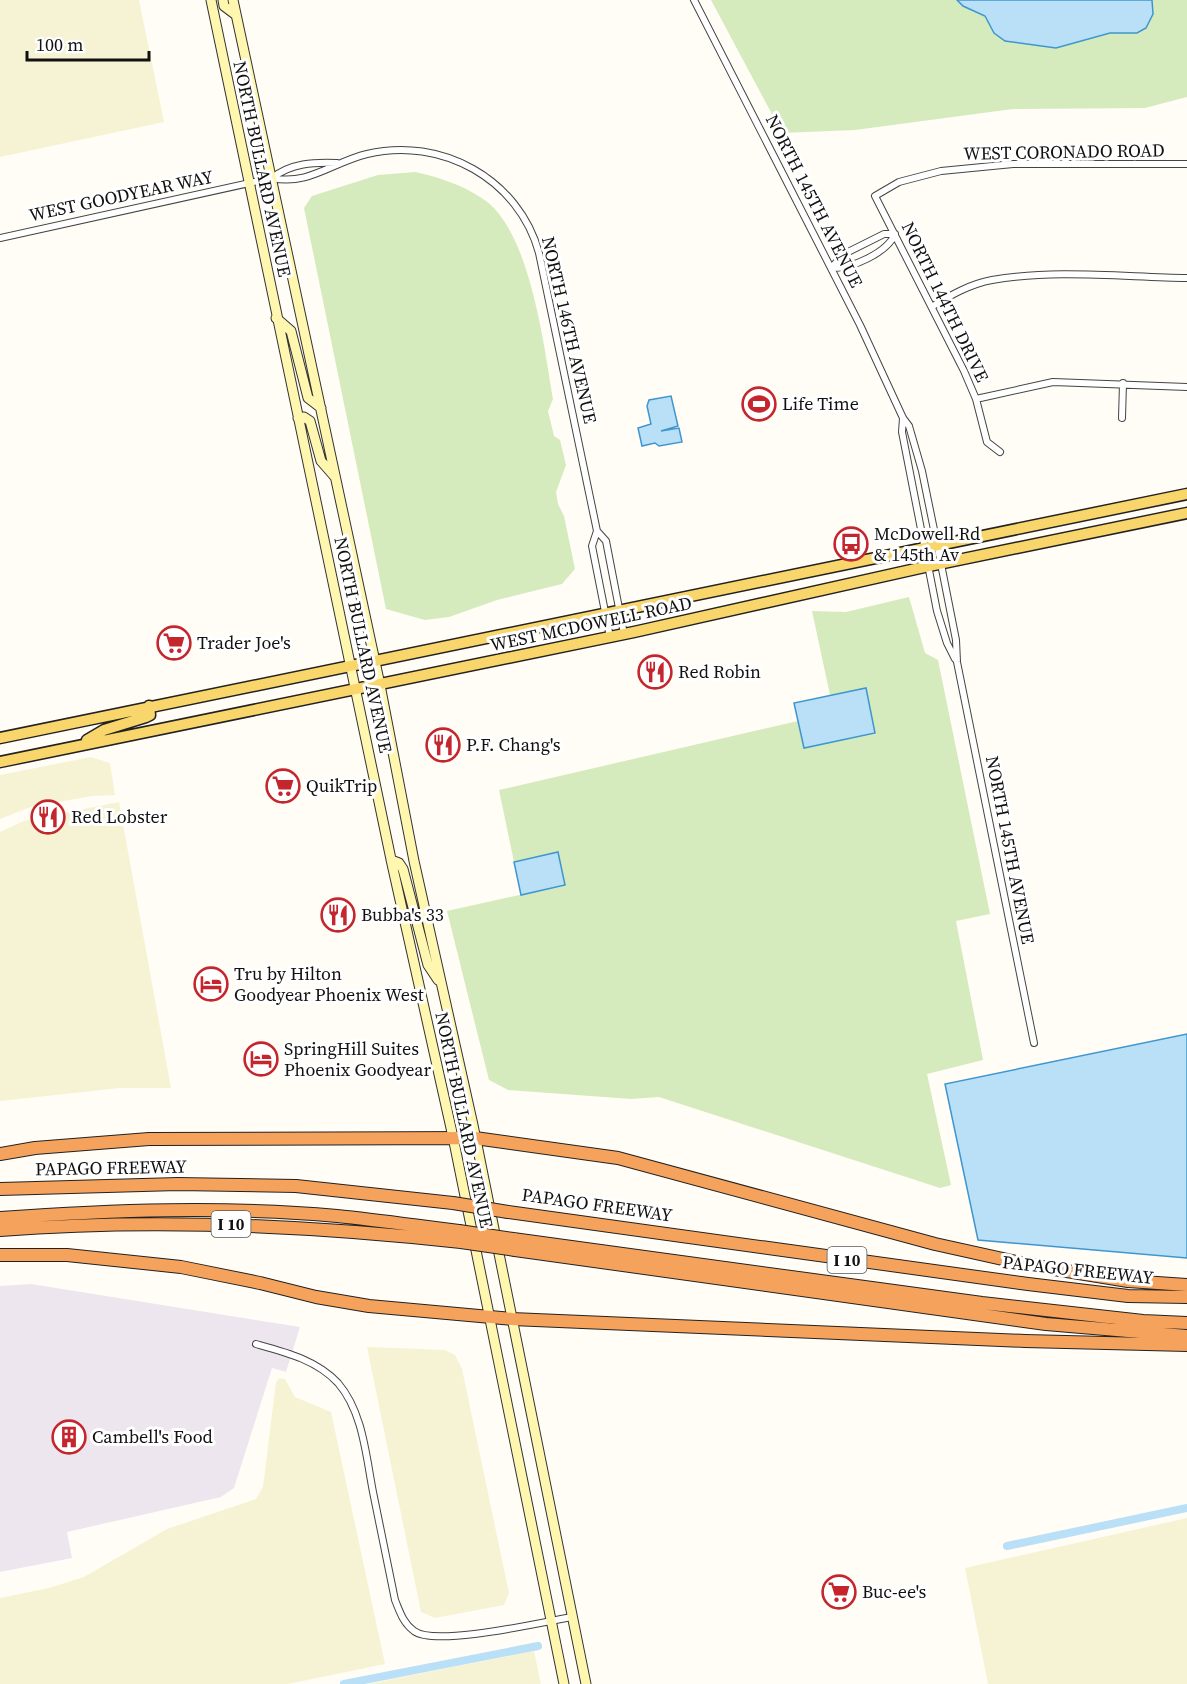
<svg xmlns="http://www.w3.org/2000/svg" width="1187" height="1684" viewBox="0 0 1187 1684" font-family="'Source Serif 4',serif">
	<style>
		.industrial { fill: #eee6ef }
		.farmland { fill: #f6f3d4 }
		.green { fill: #d5ebbd }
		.water { fill: #b9e0f7; stroke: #3f96cf; stroke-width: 1.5 }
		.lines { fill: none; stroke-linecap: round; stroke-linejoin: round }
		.canal { stroke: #b9e0f7; stroke-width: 8 }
		.street-casing { stroke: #444; stroke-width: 8 }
		.secondary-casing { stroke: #333; stroke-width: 11 }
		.primary-casing { stroke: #222; stroke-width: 13 }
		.highway-casing { stroke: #222; stroke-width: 14 }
		.street { stroke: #fff; stroke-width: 6 }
		.secondary { stroke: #fff6b0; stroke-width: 9 }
		.primary { stroke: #f9d66b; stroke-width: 10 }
		.highway { stroke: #f5a25d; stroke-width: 12 }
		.highway-bridge-casing { stroke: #222; stroke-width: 14; stroke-linecap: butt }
		.highway-bridge { stroke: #f5a25d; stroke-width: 12 }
		.labels { text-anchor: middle; stroke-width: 6; stroke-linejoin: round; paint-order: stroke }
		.shield { fill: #fff; stroke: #585858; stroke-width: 1.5 }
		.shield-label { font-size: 16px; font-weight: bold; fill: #111 }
		.street-label { font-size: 18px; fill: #111; stroke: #fff }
		.poi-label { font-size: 18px; fill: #111; stroke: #fff; text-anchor: start }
	</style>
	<rect width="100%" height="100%" fill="#fffdf5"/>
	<path class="industrial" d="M31 1284 300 1327 286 1372 272 1368 234 1488 221 1497 67 1532 72 1558 0 1572V1286Z"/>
	<path class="farmland" d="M0 0H139L164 122 0 157Z
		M91 757 110 763 115 795 92 796 31 807 0 819V775Z
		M119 802 171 1088H120L0 1101V832L24 821Z
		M367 1347 445 1350 455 1355 462 1369 509 1593 504 1605 435 1618 421 1612Z
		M279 1378 285 1379 295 1397 331 1412 385 1664 288 1684H0V1598L49 1588 84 1577 167 1529 256 1499 263 1487 276 1382Z
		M1187 1518V1684H988L965 1568Z
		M534 1651 541 1684H368Z"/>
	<path class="green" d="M711 0H1187V97L1145 108 1013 109 855 130 782 133Z
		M415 172C438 177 463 185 483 199 530 229 544 347 553 399L548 411 554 436 560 440 566 465 556 492 558 504 564 516 575 569 562 584 497 600 449 617 425 620 386 609 304 208 312 196 378 175Z
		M909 597 925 653 938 660 990 914 956 921 983 1060 927 1074 951 1185 940 1188 659 1097 631 1099 508 1090 489 1080 447 911 565 885 557 852 514 862 499 790 798 721 804 748 866 688 830 695 812 611 846 612Z"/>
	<path class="water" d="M957 0H1152L1153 14 1146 28 1137 33H1110L1056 48 1005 41 994 33 985 16 963 6Z
		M671 396 678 426 661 431 679 428 682 442 659 446 655 443 642 446 638 428 651 424 647 406 649 400Z
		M866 688 875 733 804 748 794 703Z
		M558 852 565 885 521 895 514 862Z
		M1187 1034V1258L978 1240 945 1084Z"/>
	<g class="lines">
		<path class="canal" d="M1007 1546 1187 1508
			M344 1684 538 1646"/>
		<defs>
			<path id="street" d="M694 0 860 325 903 418 909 426 922 471 941 564 956 640 957 662 1034 1043
				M272 178C308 186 333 162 367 154 441 136 519 179 539 253L597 531 606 541 624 634
				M884 234H895C887 253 851 269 831 268L844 254Z
				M0 238 272 178C291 163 314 162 337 163
				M933 306C951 295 970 284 992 280 1055 269 1123 277 1187 278
				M976 399 1053 382 1187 387
				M903 418 902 432 937 611 947 643 955 659
				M1122 418 1123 383
				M1000 452 987 442 976 399 964 371 875 196 899 182 941 171 1013 164H1187
				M597 531 592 546 610 637
				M256 1344C285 1352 317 1360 338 1383 363 1412 366 1456 373 1492 380 1528 388 1564 395 1600 400 1612 403 1623 414 1631 435 1647 543 1622 572 1617"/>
			<path id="secondary" d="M211 0 392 864 453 1137 564 1684
				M223 0 224 6 236 15
				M233 0 380 685 414 861 473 1125 586 1684
				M276 318 291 331 308 398 321 408
				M298 418 304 417 310 421 321 461 335 477
				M391 860 399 863 403 869 428 965 438 980"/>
			<path id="primary" d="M0 738 1187 494
				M87 740 104 730 146 717 150 715 149 706
				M0 762 634 632 929 566 1187 513"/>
			<path id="highway" d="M0 1154 35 1148 149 1139 475 1138 618 1158 935 1244 1030 1265 1128 1281 1187 1285
				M0 1189 178 1184 296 1186 453 1203
				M508 1212 1028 1284 1128 1296 1187 1297
				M0 1218C111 1210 225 1206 337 1216 377 1220 418 1226 459 1231
				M0 1230C154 1218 307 1225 461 1242
				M513 1239 982 1303 1143 1321 1187 1323
				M515 1250 1046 1324 1187 1336
				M0 1255H67L181 1267 260 1283 316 1297 369 1306 512 1319 1025 1341 1187 1345"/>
		</defs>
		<use href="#street" class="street-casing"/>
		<use href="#secondary" class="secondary-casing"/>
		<use href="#primary" class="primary-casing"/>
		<use href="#highway" class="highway-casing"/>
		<use href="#street" class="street"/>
		<use href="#secondary" class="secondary"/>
		<use href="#primary" class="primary"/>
		<use href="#highway" class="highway"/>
		<defs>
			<path id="highway-bridge" d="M453 1203 508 1212
				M459 1231 513 1239
				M461 1242 515 1250"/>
		</defs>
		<use href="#highway-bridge" class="highway-bridge-casing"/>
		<use href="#highway-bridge" class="highway-bridge"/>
	</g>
	<defs>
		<symbol id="stadium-ring" viewBox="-11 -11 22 22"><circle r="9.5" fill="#fff" stroke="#c4262e" stroke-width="1.5"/><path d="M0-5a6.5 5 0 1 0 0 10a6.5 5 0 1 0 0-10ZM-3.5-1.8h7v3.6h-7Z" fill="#c4262e"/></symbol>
		<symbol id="bus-ring" viewBox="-11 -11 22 22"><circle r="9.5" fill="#fff" stroke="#c4262e" stroke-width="1.5"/><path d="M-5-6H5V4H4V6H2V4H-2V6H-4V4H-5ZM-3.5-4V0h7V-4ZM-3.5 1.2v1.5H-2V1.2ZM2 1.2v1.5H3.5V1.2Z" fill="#c4262e"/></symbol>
		<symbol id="supermarket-ring" viewBox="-11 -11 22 22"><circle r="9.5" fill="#fff" stroke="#c4262e" stroke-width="1.5"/><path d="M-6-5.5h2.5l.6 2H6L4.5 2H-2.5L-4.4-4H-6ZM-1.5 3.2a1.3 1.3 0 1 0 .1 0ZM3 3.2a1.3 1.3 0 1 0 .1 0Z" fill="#c4262e"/></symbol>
		<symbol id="restaurant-ring" viewBox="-11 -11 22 22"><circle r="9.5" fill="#fff" stroke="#c4262e" stroke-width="1.5"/><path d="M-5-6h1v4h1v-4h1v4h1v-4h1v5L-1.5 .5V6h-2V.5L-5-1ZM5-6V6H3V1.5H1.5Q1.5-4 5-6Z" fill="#c4262e"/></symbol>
		<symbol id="hotel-ring" viewBox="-11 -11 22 22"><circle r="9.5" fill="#fff" stroke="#c4262e" stroke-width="1.5"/><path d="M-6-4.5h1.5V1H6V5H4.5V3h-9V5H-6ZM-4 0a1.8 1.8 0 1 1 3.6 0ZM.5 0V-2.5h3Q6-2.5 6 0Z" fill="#c4262e"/></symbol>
		<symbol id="building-ring" viewBox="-11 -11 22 22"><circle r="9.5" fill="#fff" stroke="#c4262e" stroke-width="1.5"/><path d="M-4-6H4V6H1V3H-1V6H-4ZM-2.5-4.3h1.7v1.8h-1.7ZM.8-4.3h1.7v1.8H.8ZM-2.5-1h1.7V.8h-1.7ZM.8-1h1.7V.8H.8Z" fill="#c4262e"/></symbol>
	</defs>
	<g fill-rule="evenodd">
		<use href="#stadium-ring" x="740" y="385" width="38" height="38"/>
		<use href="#bus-ring" x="832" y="525" width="38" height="38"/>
		<use href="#supermarket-ring" x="155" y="624" width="38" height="38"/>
		<use href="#restaurant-ring" x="636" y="653" width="38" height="38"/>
		<use href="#restaurant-ring" x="424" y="726" width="38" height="38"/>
		<use href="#supermarket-ring" x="264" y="767" width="38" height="38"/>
		<use href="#restaurant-ring" x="29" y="798" width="38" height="38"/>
		<use href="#restaurant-ring" x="319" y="896" width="38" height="38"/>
		<use href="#hotel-ring" x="192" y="965" width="38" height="38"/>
		<use href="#hotel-ring" x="242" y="1040" width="38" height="38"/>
		<use href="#building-ring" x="50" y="1418" width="38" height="38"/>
		<use href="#supermarket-ring" x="820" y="1573" width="38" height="38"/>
	</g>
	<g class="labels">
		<g class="shield">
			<rect x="211.5" y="1211" width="39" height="26" rx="4.5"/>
			<rect x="827.5" y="1247" width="39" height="26" rx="4.5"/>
		</g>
		<g class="shield-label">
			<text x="231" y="1230">I 10</text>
			<text x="847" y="1266">I 10</text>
		</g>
		<g class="street-label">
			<text transform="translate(1064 152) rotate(-1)" y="6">WEST CORONADO ROAD</text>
			<text transform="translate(262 169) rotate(78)" y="6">NORTH BULLARD AVENUE</text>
			<text transform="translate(121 196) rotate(-12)" y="6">WEST GOODYEAR WAY</text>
			<text transform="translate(814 201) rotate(63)" y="6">NORTH 145TH AVENUE</text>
			<text transform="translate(945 302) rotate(64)" y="6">NORTH 144TH DRIVE</text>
			<text transform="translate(569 330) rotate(77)" y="6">NORTH 146TH AVENUE</text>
			<text transform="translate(591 624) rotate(-12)" y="6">WEST MCDOWELL ROAD</text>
			<text transform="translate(363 645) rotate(78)" y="6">NORTH BULLARD AVENUE</text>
			<text transform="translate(1010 850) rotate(79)" y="6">NORTH 145TH AVENUE</text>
			<text transform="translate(464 1120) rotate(78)" y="6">NORTH BULLARD AVENUE</text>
			<text transform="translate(111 1168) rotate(-1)" y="6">PAPAGO FREEWAY</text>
			<text transform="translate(597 1205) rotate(8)" y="6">PAPAGO FREEWAY</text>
			<text transform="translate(1078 1270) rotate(6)" y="6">PAPAGO FREEWAY</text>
		</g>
		<g class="poi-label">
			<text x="782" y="410">Life Time</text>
			<text x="874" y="540">McDowell Rd<tspan x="874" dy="21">&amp; 145th Av</tspan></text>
			<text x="197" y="649">Trader Joe's</text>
			<text x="678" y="678">Red Robin</text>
			<text x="466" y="751">P.F. Chang's</text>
			<text x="306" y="792">QuikTrip</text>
			<text x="71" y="823">Red Lobster</text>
			<text x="361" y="921">Bubba's 33</text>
			<text x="234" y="980">Tru by Hilton<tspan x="234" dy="21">Goodyear Phoenix West</tspan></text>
			<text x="284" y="1055">SpringHill Suites<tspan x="284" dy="21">Phoenix Goodyear</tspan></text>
			<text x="92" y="1443">Cambell's Food</text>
			<text x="862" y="1598">Buc-ee's</text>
		</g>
	</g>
	<path d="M27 51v9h122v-9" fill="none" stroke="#111111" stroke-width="3"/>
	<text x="36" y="51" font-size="18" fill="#111111" stroke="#ffffff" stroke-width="4.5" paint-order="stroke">100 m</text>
</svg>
